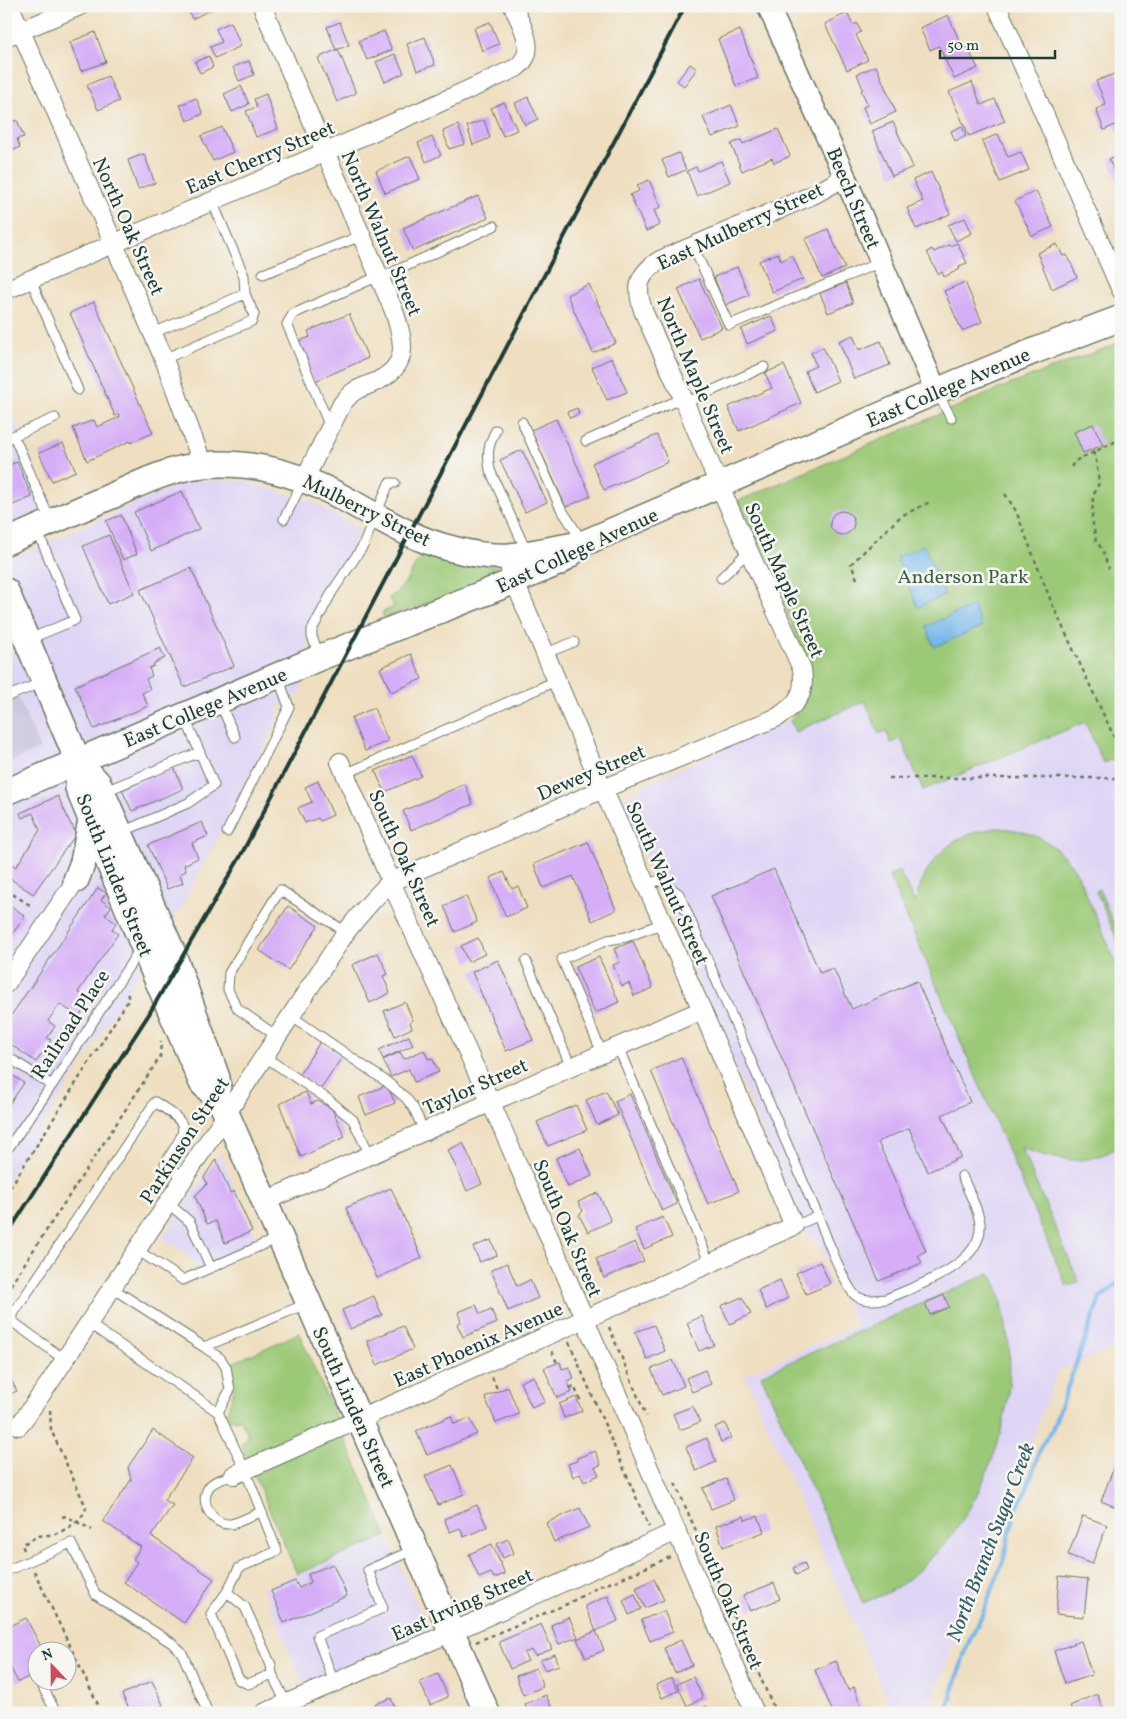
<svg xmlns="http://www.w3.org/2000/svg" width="1127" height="1719" viewBox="0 0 1127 1719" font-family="Vollkorn,serif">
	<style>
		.built { fill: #dfd5f5 }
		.industrial { fill: #c3c1db }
		.green { fill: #9cc977; stroke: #5e8356 }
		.water { fill: #74b8ea; stroke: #4a7a8f }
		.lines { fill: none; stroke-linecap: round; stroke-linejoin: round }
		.stream { stroke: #74b8ea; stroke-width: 4.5 }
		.building { fill: #d5aef7 }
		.service-casing { stroke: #687665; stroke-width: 11 }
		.minor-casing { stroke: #687665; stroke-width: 20 }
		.tertiary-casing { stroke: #687665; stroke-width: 24 }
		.secondary-casing { stroke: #687665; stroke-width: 28 }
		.path { stroke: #687665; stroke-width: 2.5; stroke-dasharray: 4 4; stroke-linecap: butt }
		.service { stroke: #fff; stroke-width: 9 }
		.minor { stroke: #fff; stroke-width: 18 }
		.tertiary { stroke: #fff; stroke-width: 21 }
		.secondary { stroke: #fff; stroke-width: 25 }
		.rail { stroke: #1f3d34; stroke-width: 4 }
		.labels { text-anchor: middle; stroke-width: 5; stroke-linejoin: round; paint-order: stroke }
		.street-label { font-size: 20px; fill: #1f3d34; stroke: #f6f6f2 }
		.park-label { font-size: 20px; fill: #3e6045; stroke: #f6f6f2 }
		.water-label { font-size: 21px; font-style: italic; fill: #345c62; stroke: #f6f6f2 }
	</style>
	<rect width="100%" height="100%" fill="#f6f6f2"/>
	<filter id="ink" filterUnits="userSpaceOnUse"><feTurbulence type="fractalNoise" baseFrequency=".02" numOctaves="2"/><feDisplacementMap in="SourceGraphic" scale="10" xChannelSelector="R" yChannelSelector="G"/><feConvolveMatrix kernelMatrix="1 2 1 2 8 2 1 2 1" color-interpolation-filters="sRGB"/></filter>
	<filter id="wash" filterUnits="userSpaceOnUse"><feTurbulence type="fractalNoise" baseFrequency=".0096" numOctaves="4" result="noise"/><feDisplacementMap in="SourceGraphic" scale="20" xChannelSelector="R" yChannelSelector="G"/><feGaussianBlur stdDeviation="1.12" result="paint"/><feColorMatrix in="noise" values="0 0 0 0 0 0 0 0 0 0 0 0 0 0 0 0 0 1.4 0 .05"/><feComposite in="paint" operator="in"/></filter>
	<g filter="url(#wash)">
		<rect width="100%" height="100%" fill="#efdfc0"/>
		<path class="built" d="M11 410 53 508 19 523H6V412Z
			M186 481H244L310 501 360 529 306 634 308 649 301 693 281 703 274 728 182 906 6 1183V764L40 748 6 669V561Z
			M865 701 879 733 886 730 901 739 923 790 1086 722 1103 763 1121 756V1345L1057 1371 1033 1438 1009 1497 956 1639 926 1713H893L745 1375 857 1326 818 1241 813 1237H808L624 807 625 800 630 794 657 779 790 720 796 732Z
			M220 1153 259 1244 200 1270 183 1251 162 1239Z
			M387 1536 427 1629 422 1633 304 1684 263 1588Z"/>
		<path class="industrial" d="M6 669 40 749 6 764Z"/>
		<path class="green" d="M1121 342V756L1103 763 1085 722 923 790 901 739 891 743 886 731 879 734 865 701 795 732 790 720 803 706 809 664 738 501 1001 388Z
			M423 551 497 567 503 571 504 574 456 593 384 618 382 612 394 607 389 598C406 588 413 567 423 551Z
			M997 828C1034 830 1056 842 1077 873L1121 974V1145C1086 1169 1057 1160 1021 1148L1079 1282 1067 1287 889 876 899 871 915 903C926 859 951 833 997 828Z
			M1099 889 1121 940V949L1096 891Z
			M990 1273C1001 1289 1003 1309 1006 1327 1020 1397 993 1479 952 1535 946 1544 936 1552 929 1560 920 1569 909 1580 897 1587 887 1594 874 1598 863 1603L761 1375Z
			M299 1333 387 1536 297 1574 241 1444 247 1438 248 1434 240 1419 229 1420C225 1410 232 1402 233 1392 235 1382 234 1373 230 1364Z"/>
		<path class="water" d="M924 545 945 595 918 607 896 557Z
			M973 606 982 627 934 647 926 626Z"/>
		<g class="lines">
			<path class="stream" d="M946 1713 967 1646 983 1613 1003 1561 1015 1511 1027 1489 1041 1446 1052 1430 1100 1298 1121 1281"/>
		</g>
		<g id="blocks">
			<path class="building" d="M186 6H218L192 19Z
				M923 6H941L926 12Z
				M847 13 853 25 857 23 861 32 856 35 868 60 847 70 825 24Z
				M948 15 963 49 967 47 978 68 954 79 939 46 930 50 920 28Z
				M231 22 241 46 215 58 210 47 222 42 216 29Z
				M340 22 349 45 336 50 327 27Z
				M490 22 499 44 482 51 474 28Z
				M740 30 758 78 736 86 718 39Z
				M384 31 392 50 367 60 359 41Z
				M95 32 106 62 81 71 70 42Z
				M425 37 435 65 417 71 407 44Z
				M338 49 356 93 337 102 318 58Z
				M395 54 404 73 385 82 376 62Z
				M209 56 213 67 200 73 195 62Z
				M249 61 254 75 239 81 233 67Z
				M690 64 697 69 684 86 677 81Z
				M876 66 896 112 870 124 863 107 868 105 861 90 863 89 857 74Z
				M1117 73 1121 82V129L1117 131 1115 125 1104 130 1096 109 1106 105 1096 81Z
				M108 76 119 101 98 110 87 85Z
				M6 79 14 98 6 101Z
				M972 82 981 105 995 99 1005 121 969 136 949 92Z
				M241 86 249 104 232 112 224 94Z
				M266 94 278 129 256 137 246 111 257 107 254 99Z
				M528 97 538 119 525 125 515 103Z
				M196 98 203 114 187 121 180 105Z
				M504 102 517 130 503 136 491 108Z
				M731 105 740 126 712 137 703 117Z
				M17 120 24 137 17 139 20 147 6 154V125Z
				M484 120 490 138 473 145 467 126Z
				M893 122 913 167 892 176 872 131Z
				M458 125 465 144 449 149 443 131Z
				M962 126 966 136 955 141 951 131Z
				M222 127 233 152 213 161 201 136Z
				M778 129 790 156 774 163 772 158 742 171 731 144 741 140 743 144Z
				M998 134 1008 157 1021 152 1029 170 1000 182 982 141Z
				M432 137 441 155 426 162 418 143Z
				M679 153 686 170 669 177 662 160Z
				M144 154 155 183 138 189 128 160Z
				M1121 154V189L1109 159Z
				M410 156 420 179 385 193 376 171Z
				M721 161 730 182 697 196 687 171 696 167 698 171Z
				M931 172 950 214 916 229 907 208 923 201 913 180Z
				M649 180 661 207 654 210 660 225 646 231 630 195 639 191 637 185Z
				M1036 191 1053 227 1032 236 1015 201Z
				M478 196 488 218 413 251 403 228Z
				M965 218 972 233 956 241 948 225Z
				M828 229 845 268 822 278 805 239Z
				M957 243 967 263 959 266 960 269 944 277 942 272 938 274 927 252 932 249 934 252 949 245 950 246Z
				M1057 244 1063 256 1067 255 1077 277 1052 289 1037 253Z
				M778 253 781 261 792 255 803 279 772 292 759 261Z
				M737 267 749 295 725 305 714 277Z
				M699 279 722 328 700 338 678 289Z
				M965 282 982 322 962 331 944 291Z
				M846 283 853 303 828 313 820 293Z
				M589 284 616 343 593 353 567 295Z
				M94 302 153 433 130 443V441L87 461 73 428 94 420 97 427 120 417 119 414 115 416 70 313Z
				M349 314 368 358 313 382 296 342 310 337 308 331Z
				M771 316 778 331 747 344 741 329Z
				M853 335 859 350 881 341 890 365 854 379 839 341Z
				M823 347 838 381 814 392 805 371 816 366 811 353Z
				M612 358 627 392 607 400 592 367Z
				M784 365 801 403 739 431 728 407 772 388 765 373Z
				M577 408 579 414 570 418 567 412Z
				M556 419 591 496 566 507 531 430Z
				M1093 424 1103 445 1083 453 1074 432Z
				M657 435 668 462 604 490 592 463Z
				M63 443 76 471 52 481 39 453Z
				M522 450 547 502 525 512 500 460Z
				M17 462 32 497 6 508V466Z
				M182 491 199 529 151 551 134 512Z
				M830 523a12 12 0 1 1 24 0a12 12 0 1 1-24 0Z
				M121 515 137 554 123 560 106 521Z
				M109 535 134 593 108 604 83 546Z
				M191 568 234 666 184 687 140 590Z
				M160 648 165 658 153 664 154 666 149 668 152 676 146 679 150 689 142 693 148 706 94 729 75 686Z
				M411 654 422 679 391 692 380 668Z
				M374 708 388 741 365 751 351 718Z
				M412 755 421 776 385 792 375 771Z
				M174 767 183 789 132 811 122 790Z
				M318 781 333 815 320 821 318 818 305 823 298 808 312 802 305 787Z
				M465 784 473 804 411 830 403 811Z
				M58 796 71 825H72L76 834 33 894 6 876V869L10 863 16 867 40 830 33 813 22 818 20 813Z
				M202 822 208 836 192 843 198 858 184 865 186 871 180 874 183 883 167 889 148 845Z
				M588 842 616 910 592 921 573 876 543 888 534 864Z
				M774 869 820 973 833 968 852 1009 917 981 970 1102 942 1115 961 1157 928 1172 909 1128 878 1142 926 1251 918 1255 922 1263 879 1281 711 896Z
				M504 872 512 889 518 886 527 908 506 917 490 878Z
				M98 888 106 893 101 900 111 907 105 915 116 923 112 929 118 934 78 992 90 1000 79 1017 60 1004 48 1021 55 1026 47 1038 51 1040 36 1062 6 1041V1023Z
				M466 896 477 922 455 932 444 906Z
				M6 902 25 916 6 943Z
				M288 906 318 926 288 970 259 950Z
				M478 938 485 954 468 962 461 946Z
				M633 941 653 988 634 996 629 983 622 986 613 965 620 962 614 949Z
				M378 953 388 974 383 976 390 993 370 1003 352 965Z
				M599 957 619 1002 595 1013 575 967Z
				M498 960 533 1040 506 1051 472 972Z
				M405 1002 413 1020 410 1022 412 1028 395 1036 384 1011Z
				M409 1036 413 1045 383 1059 379 1050Z
				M320 1042 342 1057 321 1089 299 1075Z
				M424 1050 428 1059 432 1058 439 1072 414 1082 409 1069 391 1077 383 1060 400 1052 404 1059Z
				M681 1057 739 1191 708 1204 651 1071Z
				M6 1071 24 1083 6 1109Z
				M387 1085 395 1103 366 1115 359 1097Z
				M606 1091 618 1115 597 1125 586 1100Z
				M306 1092 311 1104 318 1101 332 1109 345 1137 301 1157 279 1104Z
				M630 1094 677 1204 662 1211 615 1101Z
				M576 1105 587 1130 548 1146 537 1122Z
				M463 1143 482 1184 467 1191 448 1150Z
				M580 1148 592 1176 568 1187 556 1158Z
				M216 1159 230 1193 234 1191 252 1231 225 1243 216 1221 207 1224 195 1196 207 1184 204 1177Z
				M391 1188 422 1258 377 1278 346 1208Z
				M598 1193 611 1221 588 1232 579 1215 583 1211 578 1202Z
				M663 1217 672 1237 644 1249 635 1229Z
				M491 1240 497 1255 480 1262 473 1247Z
				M635 1242 644 1261 604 1278 596 1259Z
				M820 1262 830 1284 806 1294 796 1273Z
				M507 1263 517 1286 530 1280 538 1298 508 1311 491 1270Z
				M780 1280 788 1298 766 1309 758 1290Z
				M944 1295 949 1307 930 1315 925 1303Z
				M374 1296 382 1315 350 1329 342 1310Z
				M742 1297 751 1314 730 1324 721 1306Z
				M476 1305 480 1314 491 1309 497 1323 463 1337 457 1324 461 1322 458 1312Z
				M702 1316 714 1345 699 1351 687 1323Z
				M654 1325 665 1351 647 1359 635 1332Z
				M403 1326 413 1349 377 1365 367 1341Z
				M673 1360 684 1386 662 1395 651 1369Z
				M560 1362 562 1369 569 1367 574 1378 567 1381 572 1392 557 1398 544 1368Z
				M6 1370 17 1391 6 1396Z
				M705 1370 711 1384 692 1392 686 1378Z
				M534 1376 545 1402 532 1408 520 1382Z
				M508 1387 519 1414 496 1423 485 1397Z
				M576 1397 582 1411 564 1418 559 1404Z
				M693 1406 700 1422 680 1430 673 1414Z
				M451 1416 454 1424 470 1418 477 1434 427 1455 416 1431Z
				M725 1423 731 1438 721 1442 715 1427Z
				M153 1430 193 1458 164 1500 173 1505 151 1536 214 1579 184 1623 124 1582 137 1562 133 1559 141 1547 103 1521 131 1480 128 1467Z
				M707 1438 716 1462 696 1471 686 1447Z
				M1121 1449V1501L1118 1508 1101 1501Z
				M595 1451 601 1465 595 1467 599 1475 584 1482 580 1474 573 1477 568 1464 577 1461V1458Z
				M452 1465 464 1494 438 1505 425 1476Z
				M726 1479 734 1500 711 1509 703 1488Z
				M477 1505 487 1527 464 1537 460 1528 450 1532 444 1519Z
				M580 1508 589 1527 554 1542 546 1523Z
				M744 1516 745 1520 758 1516 764 1532 723 1547 716 1526Z
				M1083 1516 1107 1525 1092 1564 1068 1555Z
				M508 1539 514 1553 503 1558 497 1544Z
				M492 1544 505 1574 494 1578 491 1573 479 1578 469 1554Z
				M804 1563 807 1570 796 1575 793 1568Z
				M333 1564 347 1596 284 1623 271 1591 295 1581 299 1588 311 1582 308 1574Z
				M1059 1576 1088 1579 1084 1617 1056 1614Z
				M654 1579 664 1600 645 1608 636 1588Z
				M774 1583 780 1599 750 1611 743 1595Z
				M635 1594 641 1609 629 1615 623 1600Z
				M608 1596 618 1621 596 1631 585 1606Z
				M664 1611 673 1632 650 1641 641 1620Z
				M569 1617 578 1637 559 1644 551 1625Z
				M26 1618 44 1652H38V1672L18 1682 6 1660V1628Z
				M541 1624 552 1649 535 1656 532 1650 524 1653 528 1661 510 1669 499 1642Z
				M596 1631 604 1650 586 1658 577 1639Z
				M681 1640 692 1665 675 1673 664 1648Z
				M1081 1641 1092 1675 1065 1684 1054 1651Z
				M555 1654 559 1665 545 1670 540 1660Z
				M836 1661 848 1690 854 1687 862 1708 868 1706 872 1713H833L815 1670Z
				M536 1668 543 1687 523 1695 516 1676Z
				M438 1674 448 1697 430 1705 420 1682Z
				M693 1677 703 1698 687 1706 677 1684Z
				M672 1678 678 1691 662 1698 656 1685Z
				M152 1681 163 1705 146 1713H131L122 1694Z
				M1097 1694 1105 1713H1073L1070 1706Z
				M546 1695 554 1713H528L525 1704Z
				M391 1698 397 1713H378L375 1704Z
				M707 1706 711 1713H692Z"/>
		</g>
	</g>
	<g filter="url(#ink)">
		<use href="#blocks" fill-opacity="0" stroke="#687665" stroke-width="1"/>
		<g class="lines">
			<defs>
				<path id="service" d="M212 201 244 276 245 294
					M693 246 729 325 881 262
					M263 274 361 236
					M380 278 494 226
					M31 280 78 390
					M153 333 245 294 254 314 252 321 164 359
					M937 392 951 418
					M685 403 764 367
					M522 422 560 507 582 541
					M330 427 287 324 293 314 379 276
					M496 430C488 445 487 454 490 470L527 553
					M14 436 50 520
					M6 439 55 418
					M586 441 683 398
					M284 519 303 481
					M721 578 749 551
					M27 640 75 620 37 530
					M546 653 574 642
					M320 656 312 637V630L332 592 363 546 389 483H395
					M6 697 43 682
					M220 703 235 737
					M345 774 558 680
					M103 792 200 752
					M122 832 188 803 214 785 185 718
					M227 832 289 707 278 677
					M647 885 659 880 679 894 818 1216
					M526 961 571 1067
					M291 1016 387 1082 406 1098 414 1109 424 1131
					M278 1037 238 1009 228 990 229 973 280 890 346 932
					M618 1047 710 1264
					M602 1053 562 959 608 940 626 937 664 923
					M6 1056 52 1085
					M265 1057 329 1100 353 1120 370 1155
					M9 1147 52 1085 140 949
					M168 1203 190 1222 211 1268
					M794 1226 818 1216C824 1232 845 1286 855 1295 863 1302 876 1300 886 1299 916 1286 984 1265 980 1223 978 1208 968 1191 962 1176
					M137 1250 183 1280 278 1238
					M112 1288 204 1347 306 1304
					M88 1323 218 1412 245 1470 277 1551 239 1568 227 1592 211 1614 239 1680 248 1684 272 1674
					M204 1347 220 1358 226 1367 230 1390 218 1412
					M65 1360 13 1322V1314L155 1102C194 1127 187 1127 165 1164L185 1178
					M234 1475C226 1478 214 1480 209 1487 198 1502 213 1526 231 1524 241 1522 252 1515 261 1512
					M6 1571 71 1543 96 1595 172 1643 182 1653 208 1713
					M227 1592 245 1607 271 1665 272 1674 286 1703
					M334 1683 317 1636 383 1608 368 1570 413 1550
					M42 1685 56 1713"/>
				<path id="minor" d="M10 6 164 359 203 465
					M262 6 394 311C405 344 410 367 373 383 356 390 354 389 342 404L305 478
					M997 6 1121 290
					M6 37 80 6
					M6 290 428 108 516 68C539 51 522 27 513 6
					M340 762 391 882 499 1121 755 1713
					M6 984 76 880
					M265 1201 702 1010
					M19 1426 50 1382 346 932C360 914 374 897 391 882L603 789 778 717C798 703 806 694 802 669L719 485 683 398 644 313C635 288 637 275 660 260L815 194 845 177
					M234 1475 794 1226 702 1010 603 789 510 571
					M264 1713 452 1632 677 1531"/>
				<path id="tertiary" d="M768 6 845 177 936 391"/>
				<path id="secondary" d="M6 542C42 526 78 510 114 495 142 482 172 468 203 465 255 460 302 475 347 500 382 519 414 540 453 549 471 554 491 557 509 556 532 554 554 548 577 545
					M6 591 78 761 98 783 172 951 217 1078 218 1086
					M78 761V788L156 977 202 1083 220 1101 227 1115 487 1713
					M6 792 321 657 515 581 560 562 584 543 958 382 1034 351 1121 318
					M76 880 83 862 91 820"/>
			</defs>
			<use href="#service" class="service-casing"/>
			<use href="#minor" class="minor-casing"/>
			<use href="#tertiary" class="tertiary-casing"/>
			<use href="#secondary" class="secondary-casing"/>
			<path class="path" d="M1121 434V435
				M1093 452 1096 460 1099 483 1093 496 1092 518 1096 541 1102 549 1109 569
				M1071 467 1075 461 1121 439
				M1005 494 1016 511 1052 604 1121 752
				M857 579 851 564 901 516 932 501
				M889 778H1121
				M6 890 33 907
				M6 1194 129 999 126 990
				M6 1292 160 1057 161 1041
				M609 1327 646 1416
				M569 1342 649 1527
				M552 1351 557 1363
				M492 1377 498 1391
				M570 1388 574 1386 581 1402
				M675 1483 776 1713
				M62 1517 66 1516 92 1530
				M24 1550 22 1545C29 1541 35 1537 43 1535 47 1535 51 1535 55 1534 66 1530 85 1519 86 1507L51 1430 50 1410
				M34 1571 102 1713
				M476 1642 567 1604 602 1585 613 1582 670 1557"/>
			<use href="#service" class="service"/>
			<use href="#minor" class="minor"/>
			<use href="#tertiary" class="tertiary"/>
			<use href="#secondary" class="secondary"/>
			<path class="rail" d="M6 1236 149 1014 240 857 685 6"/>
		</g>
	</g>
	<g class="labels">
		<g class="street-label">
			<text transform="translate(260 157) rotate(-23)" y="7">East Cherry Street</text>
			<text transform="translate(854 198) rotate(67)" y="7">Beech Street</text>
			<text transform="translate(129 226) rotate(66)" y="7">North Oak Street</text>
			<text transform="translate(740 226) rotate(-25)" y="7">East Mulberry Street</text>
			<text transform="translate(382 233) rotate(67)" y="7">North Walnut Street</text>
			<text transform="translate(696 375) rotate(67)" y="7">North Maple Street</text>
			<text transform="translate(948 387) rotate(-23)" y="7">East College Avenue</text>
			<text transform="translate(367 510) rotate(26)" y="7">Mulberry Street</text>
			<text transform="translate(577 550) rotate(-25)" y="7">East College Avenue</text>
			<text transform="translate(785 580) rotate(66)" y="7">South Maple Street</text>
			<text transform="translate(205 707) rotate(-23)" y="7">East College Avenue</text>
			<text transform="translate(591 772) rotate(-23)" y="7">Dewey Street</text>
			<text transform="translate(405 858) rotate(66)" y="7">South Oak Street</text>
			<text transform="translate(115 875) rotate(68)" y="7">South Linden Street</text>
			<text transform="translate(668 883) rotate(66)" y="7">South Walnut Street</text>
			<text transform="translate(70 1024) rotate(-57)" y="7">Railroad Place</text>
			<text transform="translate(475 1086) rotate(-24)" y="7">Taylor Street</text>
			<text transform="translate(184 1140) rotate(-57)" y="7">Parkinson Street</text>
			<text transform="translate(568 1228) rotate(67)" y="7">South Oak Street</text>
			<text transform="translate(478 1344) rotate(-24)" y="7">East Phoenix Avenue</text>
			<text transform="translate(354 1407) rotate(66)" y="7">South Linden Street</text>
			<text transform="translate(729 1600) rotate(67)" y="7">South Oak Street</text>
			<text transform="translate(462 1604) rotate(-24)" y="7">East Irving Street</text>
		</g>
		<g class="park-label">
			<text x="963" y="583">Anderson Park</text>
		</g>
		<g class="water-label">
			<text transform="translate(990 1542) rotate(-69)" y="7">North Branch Sugar Creek</text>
		</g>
	</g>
	<rect width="1127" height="1719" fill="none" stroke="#f6f6f2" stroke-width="25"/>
	<g transform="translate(52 1666) rotate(338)"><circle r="24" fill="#f6f6f2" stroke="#a0aca6"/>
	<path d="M0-4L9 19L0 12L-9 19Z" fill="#d1495b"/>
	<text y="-8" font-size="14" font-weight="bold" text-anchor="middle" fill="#1f3d34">N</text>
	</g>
	<path d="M940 50v8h115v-8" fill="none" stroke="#1f3d34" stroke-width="2.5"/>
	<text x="947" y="50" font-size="15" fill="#1f3d34" stroke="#f6f6f2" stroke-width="4" paint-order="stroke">50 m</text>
</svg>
